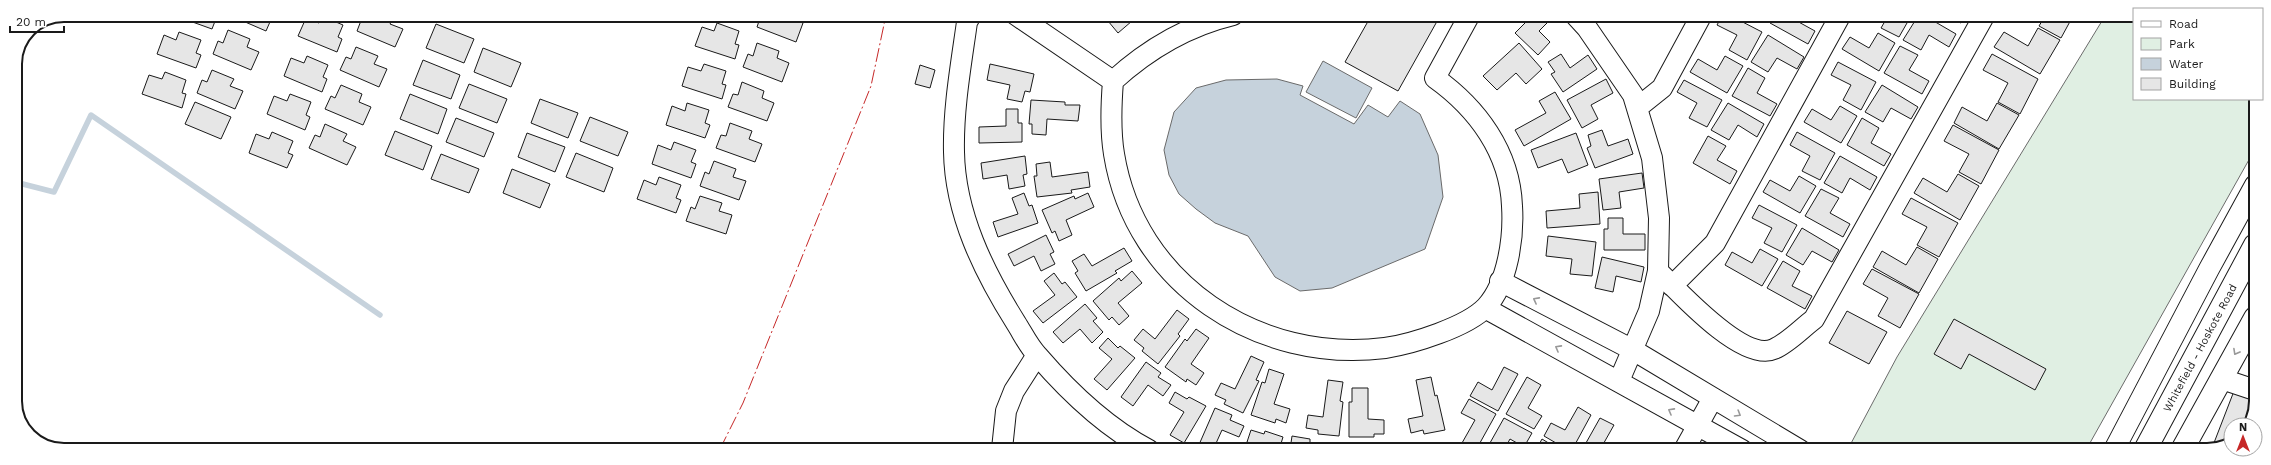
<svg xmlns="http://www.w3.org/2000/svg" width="2271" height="465" viewBox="0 0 2271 465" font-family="'Work Sans',sans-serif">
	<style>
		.green { fill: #e0efe3; stroke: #6a6a6a }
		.water { fill: #c6d2dc; stroke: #6a6a6a }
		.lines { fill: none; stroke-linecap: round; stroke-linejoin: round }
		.stream { stroke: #c6d2dc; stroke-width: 5.5 }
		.building { fill: #e6e6e6; stroke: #1a1a1a }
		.minor-casing { stroke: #1a1a1a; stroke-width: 22 }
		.major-casing { stroke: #1a1a1a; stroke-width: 24 }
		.minor { stroke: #fff; stroke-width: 20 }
		.major { stroke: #fff; stroke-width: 22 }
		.power { stroke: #c62828; stroke-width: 1; stroke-dasharray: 14 3 2 3; stroke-linecap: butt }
		.oneway { stroke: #989898 }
		.labels { text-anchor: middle; stroke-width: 3; stroke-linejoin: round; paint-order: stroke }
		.street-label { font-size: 11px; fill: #1a1a1a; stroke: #fff }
		.rim { fill: none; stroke: #1a1a1a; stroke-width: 2 }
	</style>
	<rect width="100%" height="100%" fill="#fff"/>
	<path class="green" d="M2105 16H2134V99H2256L2255 149 2086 450 1848 449 1897 357Z"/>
	<path class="water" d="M1323 61 1372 88 1356 118 1306 92Z
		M1277 79 1303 86 1300 95 1354 124 1368 105 1388 117 1400 101 1420 114 1438 155 1443 197 1425 249 1332 288 1300 291 1275 277 1248 236 1215 223 1196 209 1179 194 1169 175 1164 150 1174 112 1196 88 1226 80Z"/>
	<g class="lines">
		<path class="stream" d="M15 182 54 192 91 115 380 315"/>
	</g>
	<path class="building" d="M173 15H216L217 16 212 29Z
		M229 15H273L266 31Z
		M369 15 394 16 390 24 403 29 395 47 357 31 362 18 367 19Z
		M761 15H791L790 18 803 23 796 42 757 27Z
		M1103 15H1139L1118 33Z
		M322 16 343 25 338 37 342 39 337 52 298 36 306 18 319 23Z
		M1371 16H1440L1398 91 1345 62Z
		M1532 16H1554L1539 31 1550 42 1538 55 1515 33Z
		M1644 16H1660L1656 22Z
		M1722 16H1731L1762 32 1747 60 1729 50 1737 35 1717 25Z
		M1775 16H1798L1795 20 1815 31 1808 44 1770 23Z
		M1888 16H1911L1899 37 1881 28Z
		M1918 16H1925L1956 34 1949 47 1929 35 1921 50 1903 40Z
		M1947 16H1965L1961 23Z
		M2045 16H2073L2061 38 2039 26Z
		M717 23 739 31 735 44 739 45 735 59 695 46 702 27 714 31Z
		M436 24 474 39 464 63 426 48Z
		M2038 28 2060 40 2040 74 1994 47 2004 32 2028 46Z
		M228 30 250 39 247 47 259 52 251 70 213 54 218 41 223 43Z
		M179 32 201 40 196 53 201 55 196 68 157 54 164 35 176 40Z
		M1878 33 1895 43 1879 71 1842 49 1850 37 1869 48Z
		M1768 35 1804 57 1797 69 1777 58 1768 72 1751 62Z
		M757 43 779 51 777 58 789 63 782 82 743 67 748 54 753 56Z
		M1519 43 1542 69 1526 84 1516 73 1497 90 1483 76Z
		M1900 46 1918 55 1909 70 1929 81 1922 94 1884 73Z
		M356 47 378 56 374 64 387 69 379 87 340 70 346 57 351 59Z
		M483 48 521 63 511 87 474 72Z
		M1561 54 1570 68 1588 55 1597 69 1563 92 1551 74 1555 72 1548 62Z
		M1992 54 2038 79 2020 114 1998 102 2008 83 1983 70Z
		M307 56 328 65 323 77 327 79 322 92 284 76 291 58 304 63Z
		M1725 56 1743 66 1727 93 1690 72 1698 59 1717 70Z
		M423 60 460 75 451 99 413 85Z
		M1838 62 1876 82 1861 110 1843 100 1851 85 1831 75Z
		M704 64 726 71 722 84 726 85 722 99 682 86 688 67 701 71Z
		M990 64 1034 74 1030 92 1025 91 1022 102 1007 99 1010 85 987 80Z
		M920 65 935 70 930 88 915 84Z
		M1748 68 1765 78 1757 93 1777 104 1770 116 1732 96Z
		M212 70 234 79 230 86 243 91 235 109 197 93 202 80 207 82Z
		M165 72 186 80 182 93 186 94 182 108 142 94 149 75 162 79Z
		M1606 79 1613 93 1591 105 1598 119 1582 128 1567 100Z
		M1684 80 1722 100 1707 127 1689 118 1697 103 1677 92Z
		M742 82 764 91 762 98 774 103 767 121 728 107 733 94 738 95Z
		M469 84 507 99 497 123 459 108Z
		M341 85 362 94 359 102 371 107 363 125 325 109 331 96 335 98Z
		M1882 85 1918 107 1911 119 1891 108 1883 122 1865 112Z
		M1555 92 1571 119 1524 146 1515 130 1546 113 1539 101Z
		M290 94 311 102 306 115 310 117 305 130 267 114 274 96 287 101Z
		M410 94 447 109 438 134 400 119Z
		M540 99 578 113 568 138 531 123Z
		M1031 100 1065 102V105H1080L1078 121 1047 119 1046 135 1032 134V124H1029Z
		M195 102 231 117 221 139 185 124Z
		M687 103 709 110 705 123 710 125 705 138 666 125 672 106 685 111Z
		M1728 103 1764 124 1757 137 1738 125 1729 140 1711 130Z
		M1997 103 2019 115 1999 149 1954 123 1962 107 1987 121Z
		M1840 106 1857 116 1841 143 1804 122 1812 109 1831 120Z
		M1006 109H1018V123H1022V142L979 143V127L1006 126Z
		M590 117 628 132 618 156 580 141Z
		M456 118 494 133 484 157 446 142Z
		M1862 118 1879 128 1871 143 1891 154 1884 166 1847 145Z
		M730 123 752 131 749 139 762 144 755 162 716 148 721 135 726 136Z
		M325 124 347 134 343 141 356 147 347 165 309 148 315 135 320 137Z
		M1953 125 1999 150 1981 184 1959 172 1969 154 1944 141Z
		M1602 130 1608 146 1628 139 1633 154 1595 168 1587 148 1591 146 1588 135Z
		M395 131 432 146 423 170 385 155Z
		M272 132 293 141 288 153 293 155 287 168 249 153 256 134 269 139Z
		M1797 132 1835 153 1820 180 1802 171 1810 156 1790 145Z
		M527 133 565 147 555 172 518 157Z
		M1576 133 1588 165 1568 173 1562 159 1538 168 1531 150Z
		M1708 136 1726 146 1717 160 1737 171 1730 184 1693 163Z
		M674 142 696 150 691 162 696 164 691 178 652 164 658 145 671 150Z
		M576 153 613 168 604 192 566 177Z
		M441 154 479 169 469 193 431 179Z
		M1025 156 1027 174 1023 175 1025 186 1009 189 1007 175 983 179 981 163Z
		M1840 156 1877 177 1870 190 1850 178 1842 193 1824 183Z
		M714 161 736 169 733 177 746 181 739 200 700 186 705 172 709 174Z
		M1050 162 1052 177 1088 172 1090 187 1071 190 1072 193 1037 197 1034 176H1037L1036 164Z
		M512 169 550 184 540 208 503 193Z
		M1642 173 1644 188 1619 192 1621 208 1603 210 1599 179Z
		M1958 174 1979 186 1960 220 1914 193 1923 178 1947 192Z
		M1799 176 1816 186 1800 213 1763 192 1770 180 1790 191Z
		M659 177 681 185 676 198 681 200 676 213 637 199 644 180 656 185Z
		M1821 189 1839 198 1830 213 1850 224 1843 237 1805 216Z
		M1598 192 1600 224 1547 228 1546 211 1580 208 1579 194Z
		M1024 193 1029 206 1032 205 1038 223 998 237 993 222 1018 214 1012 198Z
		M1088 193 1094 207 1066 220 1072 235 1059 241 1055 231 1052 233 1042 210 1074 196 1075 199Z
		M700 196 722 203 719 211 732 215 726 234 686 221 691 207 695 209Z
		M1911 198 1958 223 1939 257 1917 245 1927 227 1902 214Z
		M1759 205 1797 225 1782 252 1764 243 1772 228 1752 218Z
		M1608 218H1623V234H1645V250H1604V229H1608Z
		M1802 228 1839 250 1832 262 1812 251 1803 265 1786 255Z
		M1046 235 1054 252 1050 254 1055 264 1041 271 1034 256 1014 266 1008 254Z
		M1548 236 1596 242 1592 276 1570 274 1572 259 1546 256Z
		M1917 247 1938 259 1919 293 1873 267 1882 251 1906 265Z
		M1124 248 1132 261 1115 271 1117 273 1086 291 1075 273 1078 271 1072 261 1084 254 1092 266Z
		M1760 249 1778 259 1762 286 1725 265 1732 252 1752 263Z
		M1602 257 1644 267 1641 282 1616 276 1613 292 1595 288Z
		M1783 261 1800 271 1792 286 1812 296 1805 309 1767 288Z
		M1872 269 1919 294 1900 328 1878 316 1888 298 1863 284Z
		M1132 271 1142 283 1118 303 1129 316 1119 325 1112 317 1109 320 1093 301 1119 278 1121 281Z
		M1054 273 1062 284 1065 282 1077 297 1043 323 1033 311 1055 295 1044 281Z
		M1085 304 1097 318 1093 321 1103 332 1092 343 1080 329 1063 343 1053 332Z
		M1177 310 1189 319 1178 334 1180 336 1158 364 1142 351 1144 348 1134 340 1143 329 1155 339Z
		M1847 311 1887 332 1869 364 1829 343Z
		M1954 319 2046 369 2035 390 1969 354 1961 369 1934 354Z
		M1196 329 1209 338 1191 364 1204 373 1196 385 1187 379 1186 382 1165 367 1185 339 1187 341Z
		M1108 338 1118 348 1120 346 1135 358 1107 390 1094 379 1112 359 1099 348Z
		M1251 356 1264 362 1256 380 1259 381 1243 413 1224 404 1226 400 1215 395 1221 383 1235 389Z
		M1146 362 1161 373 1158 377 1171 385 1163 396 1148 385 1133 406 1121 397Z
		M1504 367 1518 374 1498 411 1470 396 1478 382 1492 390Z
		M1269 369 1284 374 1274 404 1290 409 1286 423 1276 419 1275 423 1251 415 1262 382 1265 383Z
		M1431 377 1435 396 1437 395 1445 430 1424 434 1423 430 1411 433 1408 419 1423 416 1416 380Z
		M1527 377 1541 385 1528 408 1542 416 1534 429 1506 414Z
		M1328 380 1343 382 1340 401 1343 402 1339 436 1318 434V430L1306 428 1308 415 1323 417Z
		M1352 388H1368V419L1384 420V434H1374V437H1349V402H1352Z
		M2234 391 2255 399V410L2247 425H2231V441L2212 448Z
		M1175 392 1187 399 1189 397 1206 406 1184 443 1170 435 1184 412 1169 403Z
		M1469 399 1496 414 1476 450 1462 443 1475 420 1461 413Z
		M1578 407 1591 415 1572 450H1568L1544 436 1551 423 1565 430Z
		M1215 408 1232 415 1230 420 1244 426 1239 437 1222 430 1213 450H1204L1198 447Z
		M1504 418 1532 433 1524 447 1510 439 1504 450H1486Z
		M1600 418 1614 425 1601 448 1603 450H1582Z
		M1251 430 1264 434 1265 431 1283 437 1279 450H1263V447L1247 442Z
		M1292 436 1310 439V444L1325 446 1324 450H1290Z
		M1542 439 1560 450H1536Z
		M1349 444H1368V450H1335V446L1349 447Z"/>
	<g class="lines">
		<defs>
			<path id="minor" d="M971 15 967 22C961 65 953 109 954 152 955 214 984 272 1016 323 1023 334 1029 347 1038 356 1069 392 1107 428 1149 450
				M1016 15 1113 81
				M1233 15C1187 26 1148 49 1113 81 1111 106 1110 130 1114 154 1135 284 1259 364 1385 348 1412 344 1467 327 1486 307 1508 283 1514 237 1512 206 1510 152 1477 108 1435 78L1469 16
				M1576 16 1587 28 1633 95 1652 158 1659 218 1658 271 1649 311 1619 381
				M1637 108 1662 88 1701 16
				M1658 271C1678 291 1743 363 1774 349 1788 343 1801 329 1814 319L1984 16
				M1500 281 1633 350 1800 450
				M1672 286 1715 243 1840 16
				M1485 308 1742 450
				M2222 379 2255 390
				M1002 449 1006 411 1014 391 1037 355
				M1684 450 1713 398
				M2114 450 2209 269 2255 185"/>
			<g id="major">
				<path id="s1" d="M2145 450 2255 245"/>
				<path d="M2182 450 2255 318"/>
			</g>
		</defs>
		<use href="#minor" class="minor-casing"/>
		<use href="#major" class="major-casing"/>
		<use href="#minor" class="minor"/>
		<use href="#major" class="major"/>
		<path class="power" d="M720 449 743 403 871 86 886 15"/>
	</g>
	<defs><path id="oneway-chevron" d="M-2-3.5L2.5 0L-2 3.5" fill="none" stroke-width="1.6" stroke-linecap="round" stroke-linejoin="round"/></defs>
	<g class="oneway">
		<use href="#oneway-chevron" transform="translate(1536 300) rotate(-152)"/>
		<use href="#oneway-chevron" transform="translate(1558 348) rotate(-151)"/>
		<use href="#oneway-chevron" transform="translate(2236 352) rotate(119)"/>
		<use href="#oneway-chevron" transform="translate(1671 411) rotate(-151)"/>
		<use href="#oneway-chevron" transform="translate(1738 414) rotate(31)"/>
	</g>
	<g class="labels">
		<g class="street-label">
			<text dy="4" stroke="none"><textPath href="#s1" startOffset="116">Whitefield - Hoskote Road</textPath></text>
		</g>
	</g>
	<path d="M0 0H2271V465H0ZM64 22H2207A42 42 0 0 1 2249 64V401A42 42 0 0 1 2207 443H64A42 42 0 0 1 22 401V64A42 42 0 0 1 64 22Z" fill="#fff" fill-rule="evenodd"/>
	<path class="rim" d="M64 22H2207A42 42 0 0 1 2249 64V401A42 42 0 0 1 2207 443H64A42 42 0 0 1 22 401V64A42 42 0 0 1 64 22Z"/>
	<rect x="2133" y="8" width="130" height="92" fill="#ffffff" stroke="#a3a3a3"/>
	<rect x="2141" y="21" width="20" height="6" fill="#ffffff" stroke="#a3a3a3"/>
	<text x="2169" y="28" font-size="12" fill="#1a1a1a">Road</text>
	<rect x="2141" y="38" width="20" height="12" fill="#e0efe3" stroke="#a3a3a3"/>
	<text x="2169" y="48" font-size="12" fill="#1a1a1a">Park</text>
	<rect x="2141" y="58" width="20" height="12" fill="#c6d2dc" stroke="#a3a3a3"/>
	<text x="2169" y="68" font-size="12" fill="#1a1a1a">Water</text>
	<rect x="2141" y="78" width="20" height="12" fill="#e6e6e6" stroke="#a3a3a3"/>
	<text x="2169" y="88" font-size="12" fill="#1a1a1a">Building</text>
	<g transform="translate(2243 437)"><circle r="19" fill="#ffffff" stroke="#a3a3a3"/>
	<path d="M0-3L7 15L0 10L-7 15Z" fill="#c62828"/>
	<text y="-6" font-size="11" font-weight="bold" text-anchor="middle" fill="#1a1a1a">N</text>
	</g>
	<path d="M10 26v6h54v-6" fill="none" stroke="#1a1a1a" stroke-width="2"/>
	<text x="16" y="26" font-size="12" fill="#1a1a1a" stroke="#ffffff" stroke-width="3" paint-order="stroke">20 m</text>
</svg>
